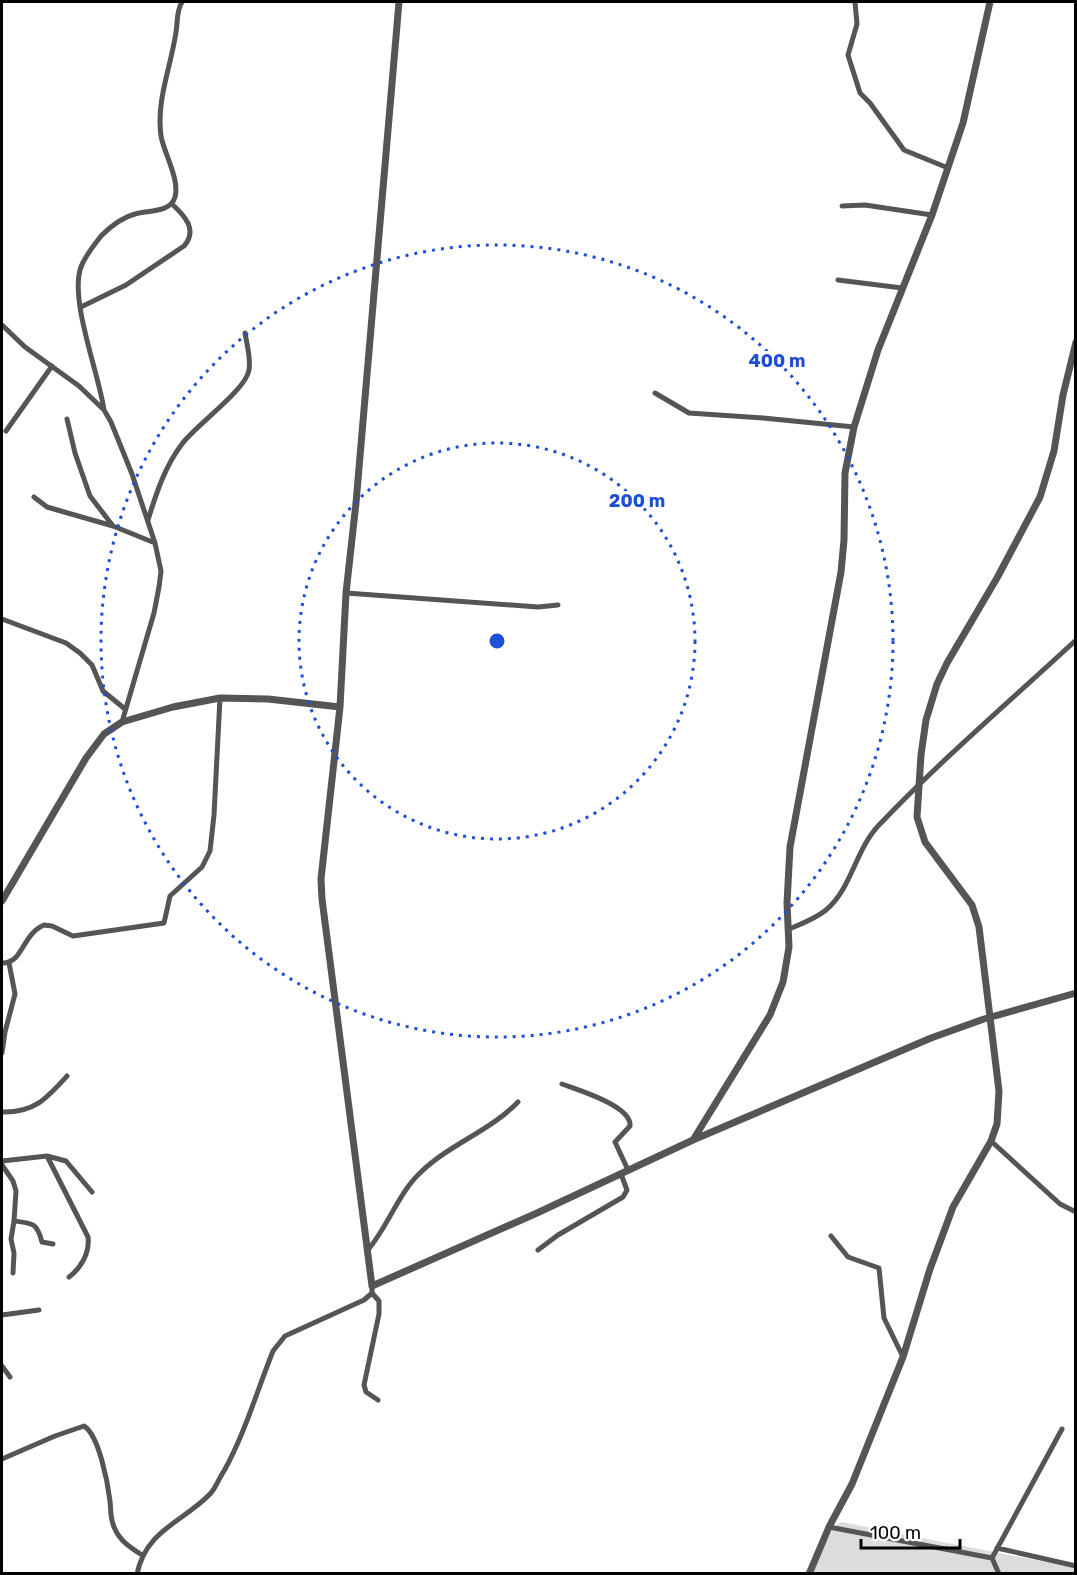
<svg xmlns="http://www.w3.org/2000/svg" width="1077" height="1575" viewBox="0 0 1077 1575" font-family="Rubik,sans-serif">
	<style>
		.green { fill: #dcdcdc }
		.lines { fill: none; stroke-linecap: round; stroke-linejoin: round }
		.minor { stroke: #555; stroke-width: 5 }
		.tertiary { stroke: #555; stroke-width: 7 }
		.ring { fill: none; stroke: #1d4ed8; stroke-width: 3; stroke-dasharray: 3 6 }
		.centre { fill: #1d4ed8; stroke: #fff; stroke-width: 3 }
		.ring-label { font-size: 18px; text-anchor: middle; font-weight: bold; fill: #1d4ed8; stroke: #fff; stroke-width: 6; stroke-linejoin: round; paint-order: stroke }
	</style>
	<rect width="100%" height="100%" fill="#fff"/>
	<path class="green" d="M841 1522 1076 1568 1075 1574H811L833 1528Z"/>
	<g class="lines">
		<path class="minor" d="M855 2 857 24 848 55 860 93 870 103 904 150 948 168
			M842 206 865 205 932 215
			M838 280 902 288
			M81 307 126 285 184 246C198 230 185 216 172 204
			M2 325 25 347 79 386 104 410 111 422 132 474 155 543 161 571 159 587 154 613 122 722
			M655 393 689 413 763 418 854 427
			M104 410C99 374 69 299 81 267 85 256 94 245 101 236 110 227 123 217 135 214 147 210 171 213 175 197 180 180 164 153 161 136 156 100 171 67 176 32 178 21 176 12 182 2
			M67 419 75 453 90 496 113 526
			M6 431 52 366
			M34 497 47 507 113 526 155 543
			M148 520C156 494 165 466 182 444 196 425 246 390 249 370 251 358 247 345 245 333
			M346 593 538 607 558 605
			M2 619 66 643 80 653 92 665 103 691 125 709
			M789 929C801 924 815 919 826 910 852 888 855 850 879 825 941 760 1010 701 1076 640
			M2 963C23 964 22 934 44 925L52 926 73 936 164 923 170 896 202 867 210 851 214 815 220 698
			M2 1053 5 1032 15 994 9 963
			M562 1084C578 1090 632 1106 630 1126L615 1142 628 1170
			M2 1112C34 1113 46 1099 67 1076
			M991 1141 1060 1204 1076 1212
			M47 1156 66 1161 92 1192
			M2 1161 47 1156 88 1237C90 1253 81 1268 69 1277
			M2 1165 13 1181 16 1191 14 1221 11 1239 14 1253 13 1273
			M14 1221C33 1223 37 1223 42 1242L53 1244
			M831 1236 848 1257 879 1268 884 1318 903 1357
			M538 1250 558 1235 623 1197 627 1190 621 1174
			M367 1251C388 1227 398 1193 421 1172 450 1144 490 1131 518 1102
			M372 1293 379 1301V1314L364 1385 366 1392 378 1400
			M2 1315 39 1310
			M2 1366 10 1377
			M2 1459 55 1436 84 1426C99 1435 108 1484 110 1501 111 1511 110 1520 115 1529 120 1541 131 1548 142 1555
			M829 1527 992 1558 999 1574
			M997 1548 1076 1566
			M992 1558 1062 1429
			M137 1574C146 1530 183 1522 210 1494 216 1488 219 1478 224 1471 245 1433 257 1391 273 1351L285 1336 364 1300 372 1293V1286"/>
		<path class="tertiary" d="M340 707 346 593 356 503 399 2
			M2 901 86 758 104 734 122 722 173 707 220 698 268 699 340 707 321 879 322 899 372 1286 537 1213 693 1140 931 1038 984 1019 1076 993
			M693 1140 770 1015 783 982 789 947 787 903 790 847 841 572 844 540 845 473 854 427 878 350 932 215 963 123 990 2
			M809 1574 829 1527 852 1484 903 1357 930 1269 953 1207 991 1141 997 1124 999 1091 979 927 972 905 925 842 917 817 921 755 926 720 937 684 947 663 997 578 1040 497 1054 451 1063 395 1076 342"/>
	</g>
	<g class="ring">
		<circle cx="497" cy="641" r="198"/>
		<circle cx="497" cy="641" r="396"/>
	</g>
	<circle cx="497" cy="641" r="9" class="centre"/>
	<g class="ring-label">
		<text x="777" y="367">400 m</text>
		<text x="637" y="507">200 m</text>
	</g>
	<rect width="1077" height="1575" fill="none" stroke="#000000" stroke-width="6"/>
	<path d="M861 1539v9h99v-9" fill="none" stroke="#000000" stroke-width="3"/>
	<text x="870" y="1539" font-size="18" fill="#000000" stroke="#ffffff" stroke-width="4.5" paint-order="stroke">100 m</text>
</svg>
